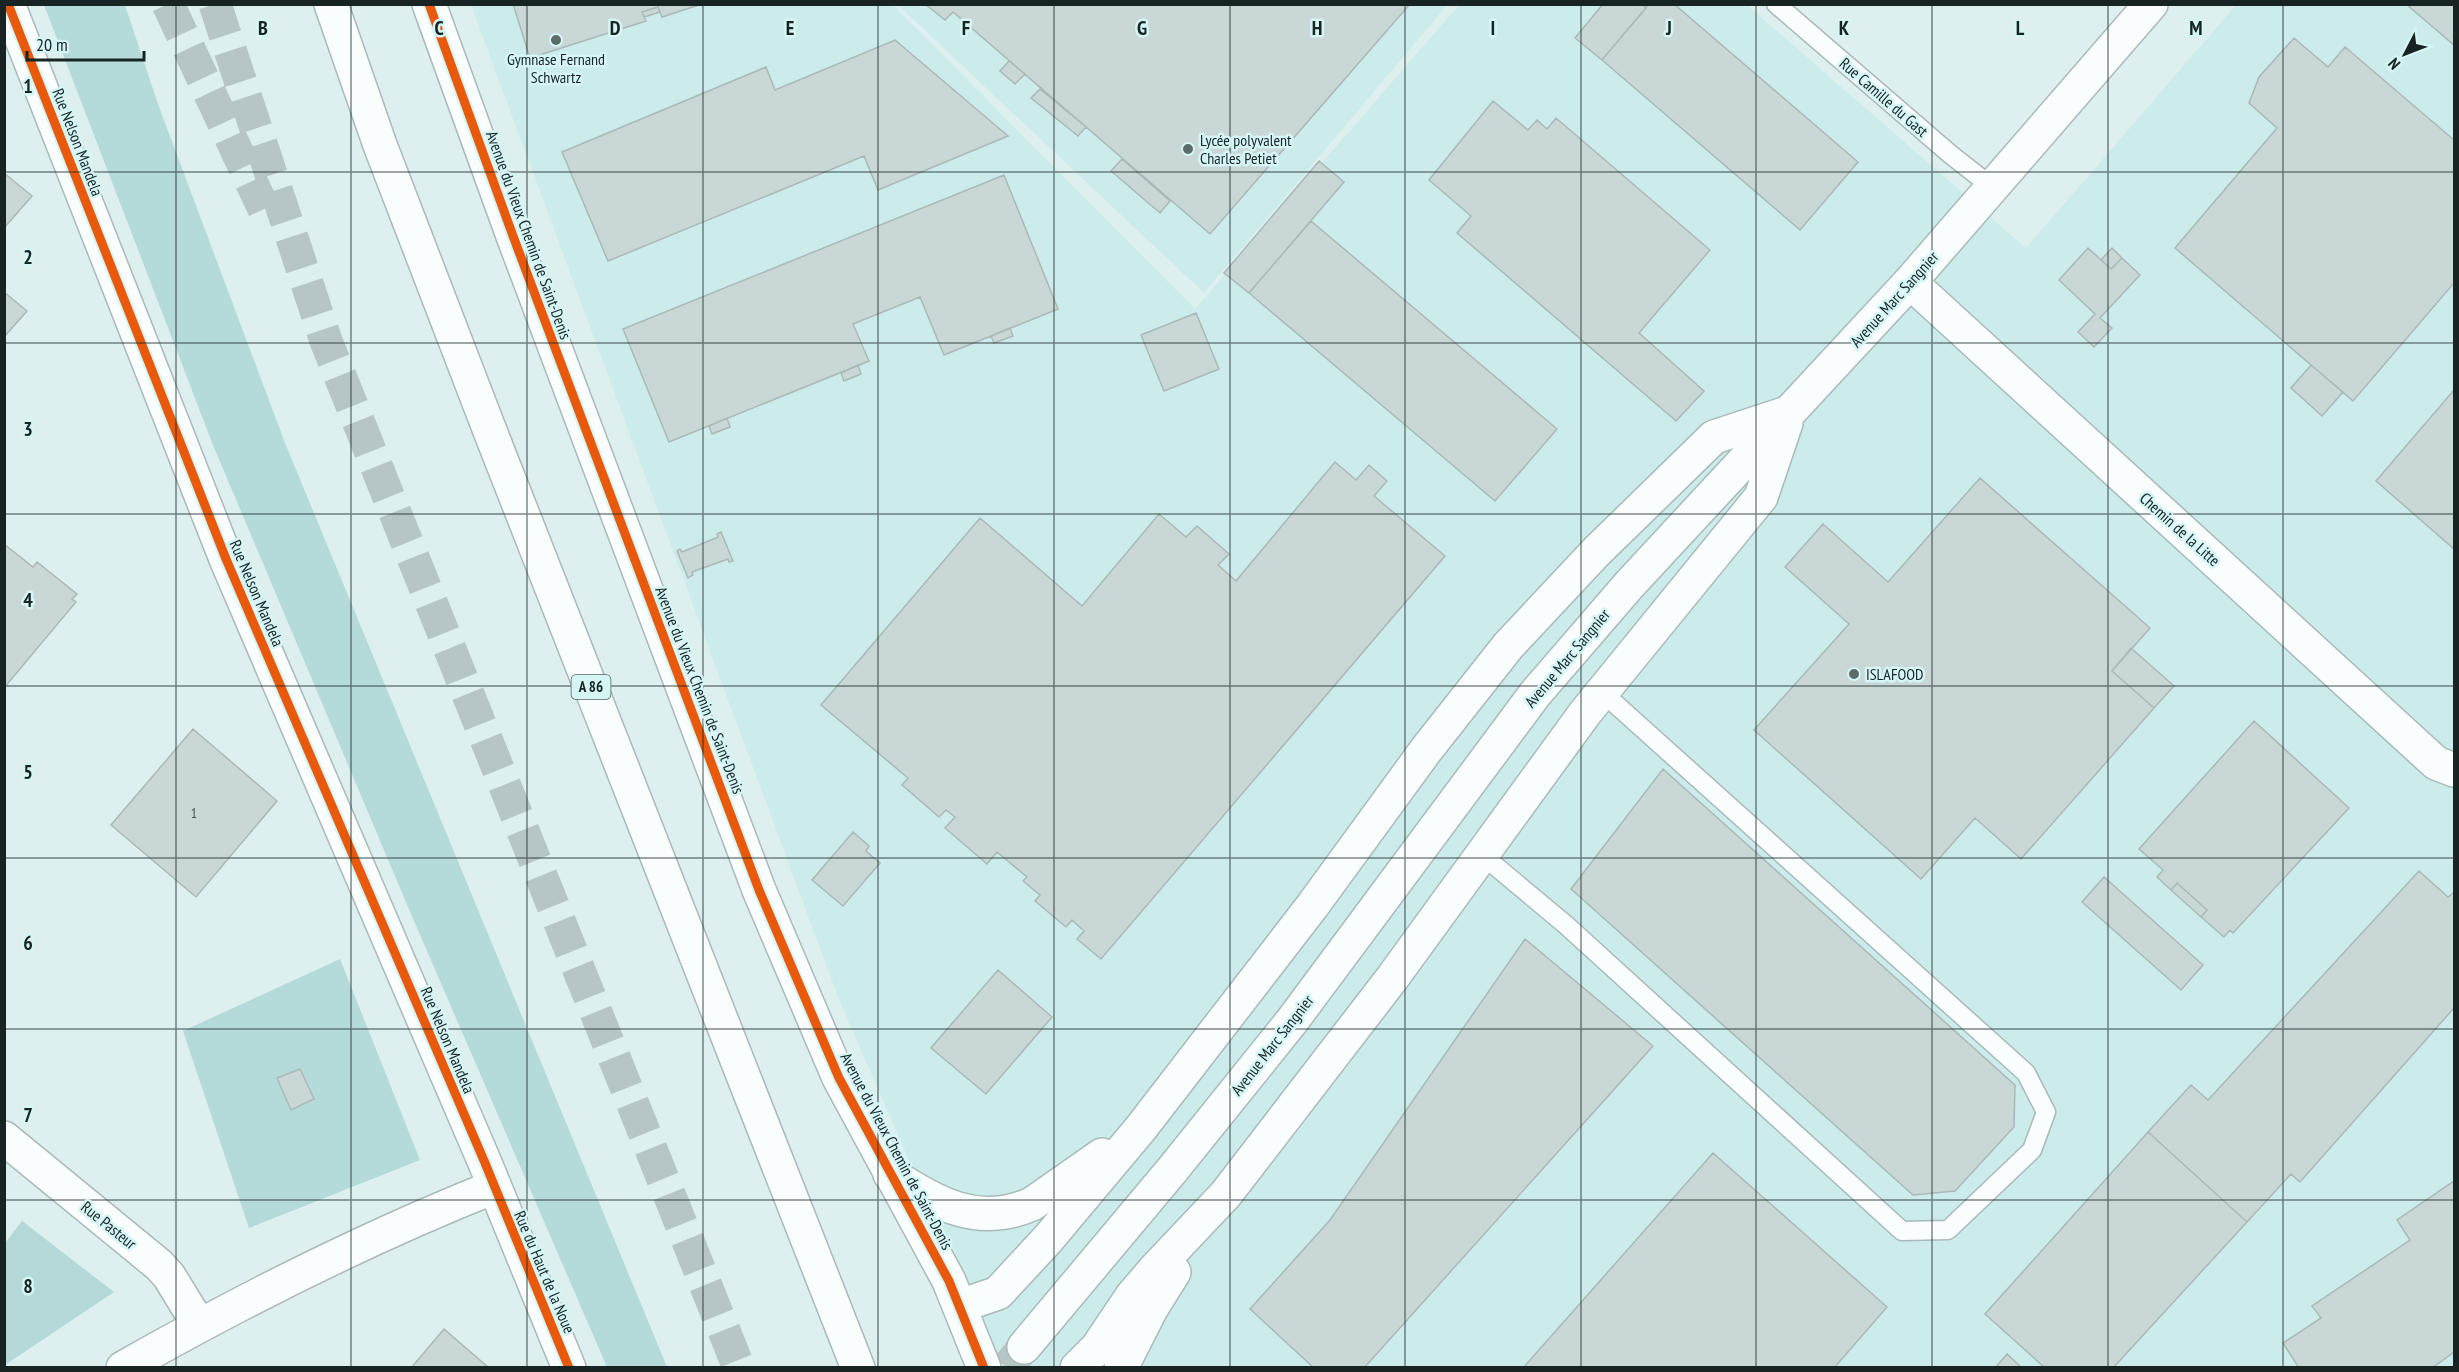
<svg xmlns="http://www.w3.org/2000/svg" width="2459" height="1372" viewBox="0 0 2459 1372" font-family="'PT Sans Narrow',sans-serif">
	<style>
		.built { fill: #cceceb }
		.green { fill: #b4d9d8 }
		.forest { fill: #b4dada }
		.building { fill: #c9d7d7; stroke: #aab8b8; stroke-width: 1.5 }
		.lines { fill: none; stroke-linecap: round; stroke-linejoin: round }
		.secondary-tunnel { stroke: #b6c6c6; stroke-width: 33; stroke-dasharray: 33 16; stroke-linecap: butt }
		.highway-tunnel { stroke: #b6c6c6; stroke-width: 33; stroke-dasharray: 33 16; stroke-linecap: butt }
		.lane-casing { stroke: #aab9b9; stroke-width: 21 }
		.street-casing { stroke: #aab9b9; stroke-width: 36 }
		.secondary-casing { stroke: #aab9b9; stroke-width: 36 }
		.highway-casing { stroke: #aab9b9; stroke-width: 36 }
		.lane { stroke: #fafdfd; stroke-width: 18 }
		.street { stroke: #fafdfd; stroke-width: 33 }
		.secondary { stroke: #fafdfd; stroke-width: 33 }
		.highway { stroke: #fafdfd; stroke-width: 33 }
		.cycleway-casing { stroke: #d6f6f6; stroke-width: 13 }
		.cycleway { stroke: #e8590c; stroke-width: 9 }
		.grid { fill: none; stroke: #182424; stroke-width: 1.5; stroke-opacity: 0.55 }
		.poi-dot { fill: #5d6b6b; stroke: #d6f6f6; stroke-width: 2 }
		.labels { text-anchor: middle; stroke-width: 5; stroke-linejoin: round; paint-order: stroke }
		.number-label { font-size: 14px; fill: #465252 }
		.shield { fill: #d6f6f6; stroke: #516363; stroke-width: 1.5 }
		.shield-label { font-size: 15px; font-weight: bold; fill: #182424 }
		.poi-label { font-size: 16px; fill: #182424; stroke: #d6f6f6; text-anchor: start }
		.street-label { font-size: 16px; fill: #182424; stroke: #d6f6f6 }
		.grid-label { font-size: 20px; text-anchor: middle; font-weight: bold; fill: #182424; stroke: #d6f6f6; stroke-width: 5; stroke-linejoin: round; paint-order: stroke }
	</style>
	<rect width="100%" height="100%" fill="#ddefef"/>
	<path class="built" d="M471 5H893L1195 309 1459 5H1747L2026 248 2236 5H2454V1367H999L838 997Z
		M898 5H1447L1204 293Z"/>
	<path class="green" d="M22 1221 114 1292 5 1365V1243Z"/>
	<path class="forest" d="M44 5H125L159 107 285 443 667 1367H607L411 914 213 445Z
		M340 959 420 1160 249 1228 183 1031Z"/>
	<path class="building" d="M513 4H702L662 17 658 7 642 12 646 21 530 58Z
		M925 4H1410L1210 234 953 12 945 20Z
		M1603 4H1642L1646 8 1602 60 1575 38Z
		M1649 4H1674L1858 162 1800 230 1602 60Z
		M2406 4H2454V45Z
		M658 7 660 12 644 17 642 12Z
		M2294 38 2328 67 2345 47 2454 140V283L2353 401 2175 248 2277 128 2249 103 2259 77Z
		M895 40 1008 136 878 190 864 156 608 261 562 152 766 67 775 90Z
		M1009 61 1025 74 1015 84 1000 71Z
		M1040 89 1086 127 1078 136 1031 98Z
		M1493 101 1528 130 1537 120 1547 129 1556 118 1710 250 1639 333 1704 391 1676 421 1457 233 1471 216 1429 180Z
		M1122 159 1170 201 1160 213 1111 171Z
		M1319 161 1344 182 1249 293 1224 273Z
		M4 173 32 196 4 228Z
		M1004 175 1058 309 944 355 920 297 853 324 869 361 669 442 623 329Z
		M1311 221 1557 429 1495 501 1249 293Z
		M2088 248 2111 269 2122 258 2140 275 2100 318 2112 328 2094 347 2078 332 2095 314 2059 280Z
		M2112 248 2122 258 2111 269 2101 260Z
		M4 292 27 311 4 337Z
		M1196 313 1219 369 1164 391 1141 335Z
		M1010 328 1013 336 994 343 991 336Z
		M858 365 861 374 844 381 841 373Z
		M2311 365 2343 392 2322 416 2291 388Z
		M2454 390V549L2376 481Z
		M727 418 730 427 712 434 709 426Z
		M1335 462 1356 480 1369 465 1387 481 1374 496 1445 556 1101 959 1077 939 1084 931 1072 920 1066 927 1035 901 1040 895 1023 881 1027 877 997 852 987 864 945 828 955 817 946 810 939 817 902 785 908 778 821 705 980 518 1082 606 1159 514 1186 537 1197 526 1229 554 1218 565 1236 581Z
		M1980 478 2150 628 2112 671 2154 708 2021 859 1975 818 1921 879 1754 730 1849 624 1785 567 1823 524 1888 582Z
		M721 532 733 561 729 562 728 559 692 572 693 575 688 578 677 551 680 549 682 552 718 537 717 534Z
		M4 544 33 567 37 562 77 594 72 599 76 602 4 688Z
		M2131 648 2174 686 2154 708 2112 671Z
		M2254 721 2349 808 2233 933 2230 930 2224 937 2201 917 2207 910 2177 883 2171 890 2157 877 2163 870 2139 849Z
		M193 729 277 801 196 897 111 825Z
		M1663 769 2015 1085 2014 1127 1955 1191 1913 1195 1571 889Z
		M853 832 869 846 866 851 880 863 843 906 812 880Z
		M2419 871 2448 897 2454 892V1008L2300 1182 2291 1174 2247 1222 2148 1132 2191 1085 2208 1100Z
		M2104 877 2203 965 2181 990 2082 902Z
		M2177 883 2207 910 2201 917 2171 890Z
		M1525 939 1653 1046 1364 1368H1314L1250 1309 1330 1220Z
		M998 970 1052 1017 986 1094 931 1048Z
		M300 1069 314 1099 291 1110 277 1078Z
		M2148 1132 2247 1222 2113 1368H2045L1985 1314Z
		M1713 1153 1887 1307 1834 1368H1523Z
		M2454 1181V1352L2432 1368H2299L2283 1343 2321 1318 2312 1306 2410 1240 2397 1220Z
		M444 1329 489 1368H411Z
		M2007 1354 2022 1368H1995Z"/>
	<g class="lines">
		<path class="secondary-tunnel" d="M1007 1368 1024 1347"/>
		<path class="highway-tunnel" d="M168 4 264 209
			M215 4 326 341 739 1368"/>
		<defs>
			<path id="lane" d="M1776 4 1950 154 1992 187
				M1481 854 1566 925 1902 1231 1948 1230 2032 1150 2046 1112 2026 1073 1602 692"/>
			<path id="street" d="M8 4 226 559 485 1163 569 1368
				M429 4 513 236 759 890 839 1078 949 1281 984 1368
				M1910 282 2436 763 2454 770
				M4 1138 159 1265 169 1276 199 1325
				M123 1368C243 1300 366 1238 494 1187"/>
			<path id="secondary" d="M890 1174C937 1203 976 1228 1032 1204L1102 1155
				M960 1306 998 1293 1048 1239 1141 1128 1313 905 1426 750 1508 646 1596 552 1714 437 1784 414
				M1024 1347 1173 1169 1292 1021 1535 694 1629 585 1910 282 2151 4
				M1077 1368 1097 1348 1132 1296 1156 1268 1226 1194 1393 977 1585 713 1761 497 1786 423
				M1121 1368 1151 1309 1174 1272"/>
			<path id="highway" d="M331 4 380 145 490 431 858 1368"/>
		</defs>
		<use href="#lane" class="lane-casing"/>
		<use href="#street" class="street-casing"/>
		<use href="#secondary" class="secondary-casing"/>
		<use href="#highway" class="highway-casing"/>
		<use href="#lane" class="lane"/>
		<use href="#street" class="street"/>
		<use href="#secondary" class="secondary"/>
		<use href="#highway" class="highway"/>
		<defs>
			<path id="cycleway" d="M8 4 226 559 485 1163 569 1368
				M429 4 513 236 759 890 839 1078 949 1281 984 1368"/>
		</defs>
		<use href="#cycleway" class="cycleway-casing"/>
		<use href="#cycleway" class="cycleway"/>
	</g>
	<path class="grid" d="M176 4V1368M351 4V1368M527 4V1368M703 4V1368M878 4V1368M1054 4V1368M1230 4V1368M1405 4V1368M1581 4V1368M1756 4V1368M1932 4V1368M2108 4V1368M2283 4V1368M4 172H2454M4 343H2454M4 514H2454M4 686H2454M4 858H2454M4 1029H2454M4 1200H2454"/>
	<g class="poi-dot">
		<circle cx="556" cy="40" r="6"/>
		<circle cx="1188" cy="149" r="6"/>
		<circle cx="1854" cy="674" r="6"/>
	</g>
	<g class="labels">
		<g class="number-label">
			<text x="194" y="818">1</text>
		</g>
		<rect class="shield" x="571.5" y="675" width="39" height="24" rx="4.5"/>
		<g class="shield-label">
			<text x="591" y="692">A 86</text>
		</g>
		<g class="poi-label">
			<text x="556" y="65" text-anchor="middle">Gymnase Fernand<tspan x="556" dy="18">Schwartz</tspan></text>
			<text x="1200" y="146">Lycée polyvalent<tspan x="1200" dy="18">Charles Petiet</tspan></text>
			<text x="1866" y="680">ISLAFOOD</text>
		</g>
		<g class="street-label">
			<text transform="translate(1884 97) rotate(41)" y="6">Rue Camille du Gast</text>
			<text transform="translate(78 142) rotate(69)" y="6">Rue Nelson Mandela</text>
			<text transform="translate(529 235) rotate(70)" y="6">Avenue du Vieux Chemin de Saint-Denis</text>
			<text transform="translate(1894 299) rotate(-48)" y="6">Avenue Marc Sangnier</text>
			<text transform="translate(2180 529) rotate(42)" y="6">Chemin de la Litte</text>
			<text transform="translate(257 593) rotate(67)" y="6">Rue Nelson Mandela</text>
			<text transform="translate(1567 658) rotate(-50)" y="6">Avenue Marc Sangnier</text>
			<text transform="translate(700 690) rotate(69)" y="6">Avenue du Vieux Chemin de Saint-Denis</text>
			<text transform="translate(448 1040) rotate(67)" y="6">Rue Nelson Mandela</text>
			<text transform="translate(1272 1045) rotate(-52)" y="6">Avenue Marc Sangnier</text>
			<text transform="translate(897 1151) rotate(62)" y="6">Avenue du Vieux Chemin de Saint-Denis</text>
			<text transform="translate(109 1225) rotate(39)" y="6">Rue Pasteur</text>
			<text transform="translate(545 1272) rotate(67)" y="6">Rue du Haut de la Noue</text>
		</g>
	</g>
	<g class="grid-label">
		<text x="263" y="35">B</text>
		<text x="439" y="35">C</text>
		<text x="615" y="35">D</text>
		<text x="790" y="35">E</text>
		<text x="966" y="35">F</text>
		<text x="1142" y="35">G</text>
		<text x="1317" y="35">H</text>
		<text x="1493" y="35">I</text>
		<text x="1669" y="35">J</text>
		<text x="1844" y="35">K</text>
		<text x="2020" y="35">L</text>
		<text x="2196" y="35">M</text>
		<text x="28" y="93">1</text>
		<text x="28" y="264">2</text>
		<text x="28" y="436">3</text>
		<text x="28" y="607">4</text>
		<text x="28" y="779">5</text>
		<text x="28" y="950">6</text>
		<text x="28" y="1122">7</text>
		<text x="28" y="1293">8</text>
	</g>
	<rect width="2459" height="1372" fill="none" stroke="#182424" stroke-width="12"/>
	<g transform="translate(2405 54) rotate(228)" stroke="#d6f6f6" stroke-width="4.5" paint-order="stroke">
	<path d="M0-4.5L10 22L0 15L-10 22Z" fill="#182424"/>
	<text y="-9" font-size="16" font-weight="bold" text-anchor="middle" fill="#182424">N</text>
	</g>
	<path d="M27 51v9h117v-9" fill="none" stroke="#182424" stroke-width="3"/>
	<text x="36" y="51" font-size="18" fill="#182424" stroke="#d6f6f6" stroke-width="4.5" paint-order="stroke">20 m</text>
</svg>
